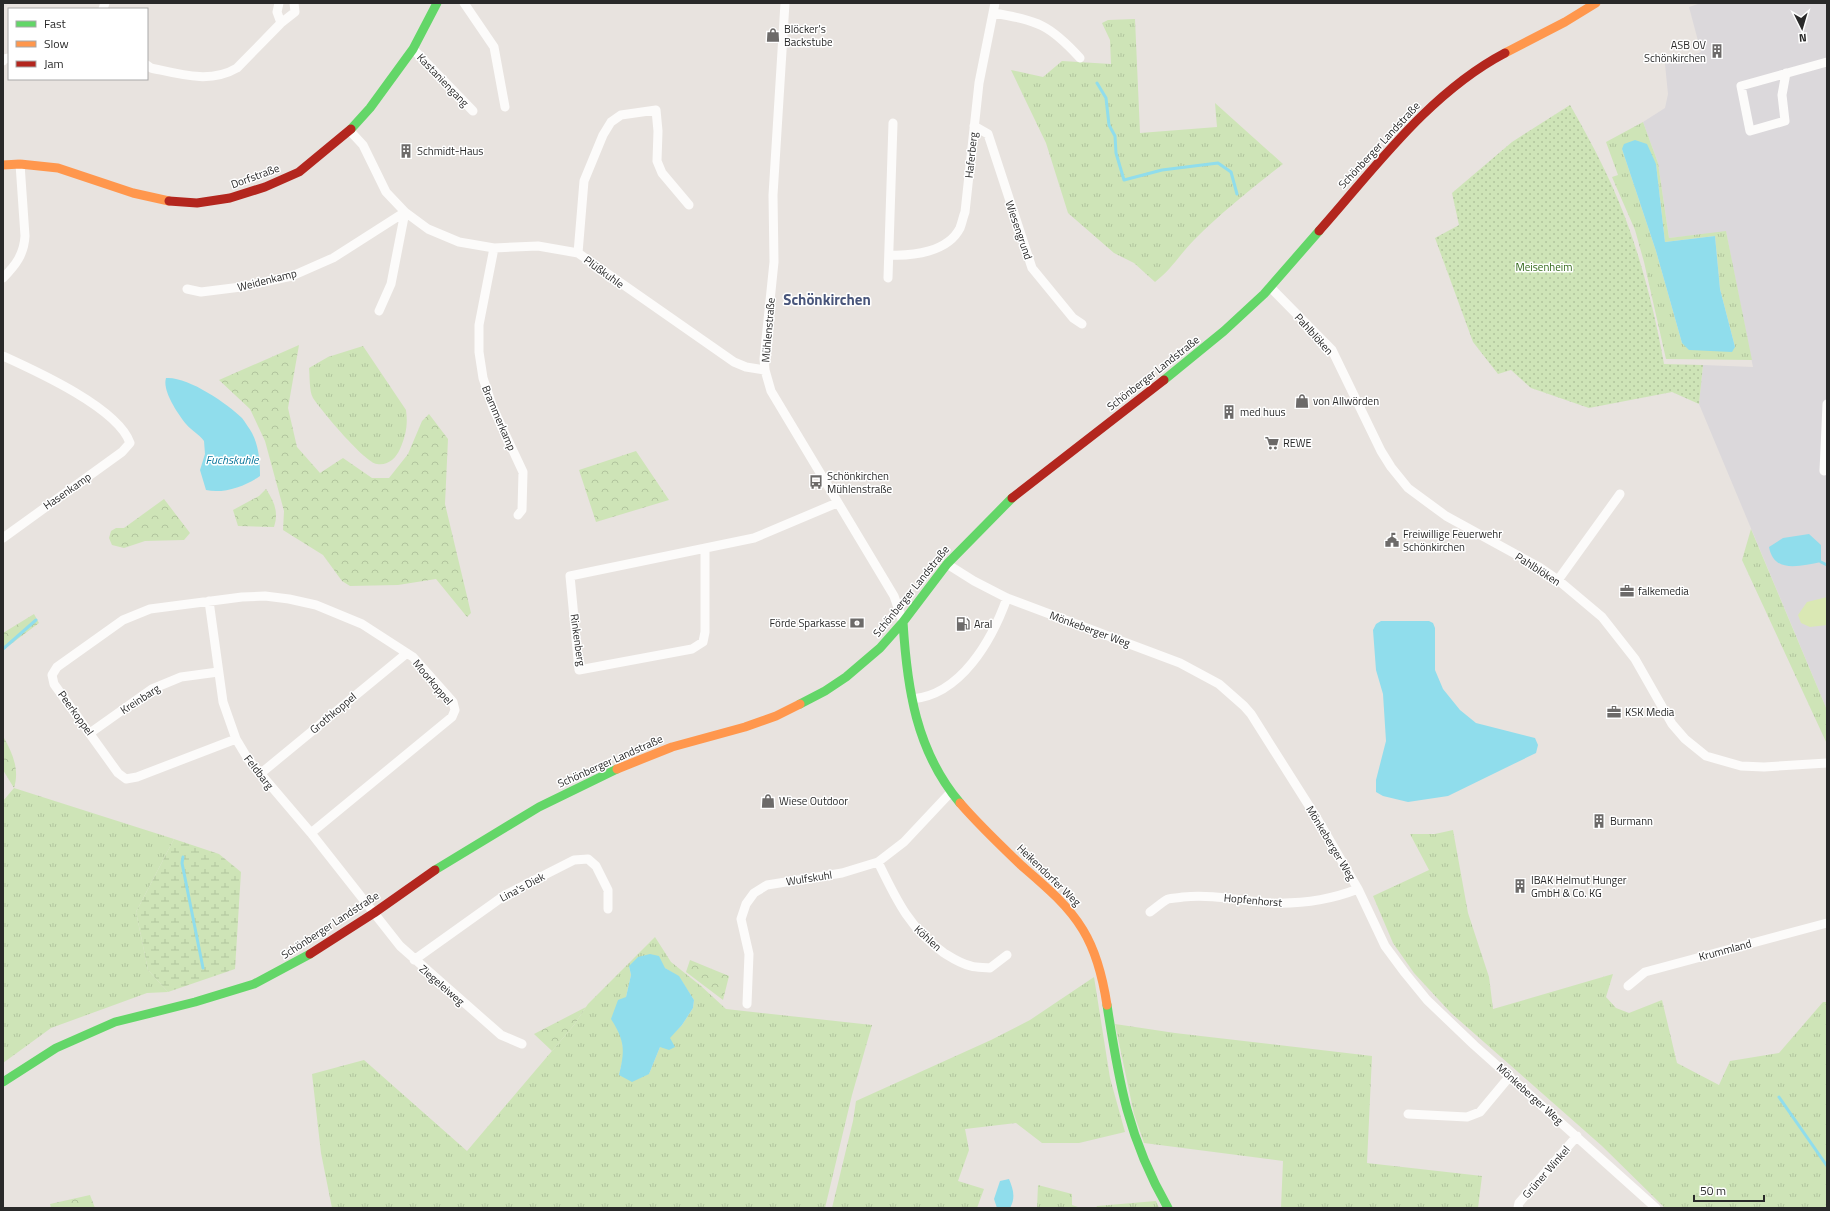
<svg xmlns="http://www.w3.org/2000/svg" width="1830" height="1211" viewBox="0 0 1830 1211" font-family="'Titillium Web',sans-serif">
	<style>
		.industrial { fill: #dbd8db }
		.grass { fill: url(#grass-tufts); fill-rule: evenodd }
		.forest { fill: url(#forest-crowns) }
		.wetland { fill: url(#wetland-marsh) }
		.garden { fill: url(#garden-dots) }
		.pitch { fill: #dae8b4 }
		.water { fill: #90ddec }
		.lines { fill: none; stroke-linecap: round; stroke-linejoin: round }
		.stream { stroke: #90ddec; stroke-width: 3 }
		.street { stroke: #fcfbfa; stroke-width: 9 }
		.fast { stroke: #63d668; stroke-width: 9 }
		.slow { stroke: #ff974d; stroke-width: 9 }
		.jam { stroke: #b3261e; stroke-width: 9 }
		.labels { text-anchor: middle; stroke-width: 3; stroke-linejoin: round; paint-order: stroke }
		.poi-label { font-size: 11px; fill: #292929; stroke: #fff; text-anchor: start }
		.street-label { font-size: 11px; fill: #292929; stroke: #fff }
		.park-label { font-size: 11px; fill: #306718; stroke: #fff }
		.water-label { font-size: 12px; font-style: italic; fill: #0b779c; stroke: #fff }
		.district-label { font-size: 15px; font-weight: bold; fill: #49567b; stroke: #fff }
	</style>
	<defs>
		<pattern id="grass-tufts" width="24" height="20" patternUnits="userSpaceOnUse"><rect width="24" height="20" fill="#cee4b7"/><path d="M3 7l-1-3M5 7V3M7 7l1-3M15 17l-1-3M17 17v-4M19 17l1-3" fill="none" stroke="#b1c49d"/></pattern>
		<pattern id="forest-crowns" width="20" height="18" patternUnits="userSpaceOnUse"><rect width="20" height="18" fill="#cee4b7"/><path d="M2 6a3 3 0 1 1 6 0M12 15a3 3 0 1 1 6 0" fill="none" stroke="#b1c49d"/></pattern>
		<pattern id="wetland-marsh" width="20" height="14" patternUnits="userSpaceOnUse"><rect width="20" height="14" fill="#cee4b7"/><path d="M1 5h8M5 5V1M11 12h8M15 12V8" fill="none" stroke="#b1c49d"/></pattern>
		<pattern id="garden-dots" width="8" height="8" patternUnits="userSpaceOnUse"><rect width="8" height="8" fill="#cee4b7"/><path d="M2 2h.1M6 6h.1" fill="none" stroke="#b1c49d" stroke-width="1.8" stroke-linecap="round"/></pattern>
	</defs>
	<rect width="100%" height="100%" fill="#e8e3df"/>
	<path class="industrial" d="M1701 3H1827V710L1699 404 1703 365 1753 367 1726 232 1669 238 1658 163 1643 122 1665 108 1668 94 1665 64 1701 52 1689 7Z"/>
	<path class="grass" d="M1135 19 1140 133 1217 127 1215 103 1283 164C1252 188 1222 212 1194 240 1180 254 1171 270 1155 282L1134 263 1114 253 1068 213 1046 143 1011 70 1043 77 1062 61 1111 64 1110 40 1102 23 1108 20Z
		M1643 122 1658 163 1669 238 1726 231 1752 360 1666 359 1644 262 1635 230 1612 177 1618 175 1606 142ZM1622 149 1656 164 1665 242 1715 236 1720 289 1735 347 1682 343 1656 251Z
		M363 346 406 410C408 425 406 435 400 449 396 458 388 466 377 464 365 463 321 410 313 398 309 391 310 377 309 368L328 357Z
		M1751 529 1827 710V744L1742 560Z
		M14 788 174 839 136 912 148 970 168 992 147 993 51 1028 3 1063V801Z
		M1453 830 1468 913 1489 977 1493 1009 1613 974 1606 997 1616 1008 1629 1013 1662 1000 1677 1063 1719 1085 1730 1061 1779 1053 1823 1002H1827V1208H1665L1602 1146 1451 1013 1414 973 1393 943 1373 896 1429 870 1410 834H1435Z
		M655 937 671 962 701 986 726 1009 872 1025 852 1095 825 1208H332L321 1153 312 1074 364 1060 467 1151 574 1025 588 1004ZM629 966 665 968 679 977 694 1000 693 1008 682 1025 660 1047 649 1074 619 1075 624 1054 621 1035 626 997 631 975Z
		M1094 977 1110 1078 1125 1132 1079 1143H1042L1016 1123 965 1129 969 1150 958 1181 984 1189 977 1208H832L853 1121 856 1101 991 1040 1030 1020Z
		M1115 1024 1175 1033 1372 1056 1367 1163 1482 1176 1478 1208H1281L1283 1161 1144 1143 1134 1114Z
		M1038 1185 1072 1194V1205L1081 1208H1037Z
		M1156 1201 1159 1208H1096L1097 1206Z"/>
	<path class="forest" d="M299 345 288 408 297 447 320 473 343 458 372 478H389L408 454 422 421 429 414 448 439 445 504 471 613 467 617 436 579 398 585 350 586 342 581 323 555 283 530 284 511 265 441 250 409 219 380Z
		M636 451 669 500 596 522 579 470Z
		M266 489C274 501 279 512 274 527L238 526 233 510 259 496Z
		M164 499 190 533 184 540 145 541 124 548 112 545 109 538 111 531 116 528H124Z
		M34 614 39 623 3 650V633Z
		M3 736C12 752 20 769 14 788L3 770Z
		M690 960 729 976 723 1000 686 972Z
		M586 1007 574 1025 552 1051 534 1034Z
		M90 1195 95 1208H51L50 1204Z"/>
	<path class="wetland" d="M174 839 219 854 241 872 235 969 168 992 148 970 136 912Z"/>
	<path class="garden" d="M1570 105C1593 145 1615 187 1630 231 1645 274 1656 319 1664 364L1703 365 1699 404 1672 392 1589 408 1531 388 1511 370 1498 374 1473 342 1435 238 1459 225 1452 193 1512 142Z"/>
	<path class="pitch" d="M1827 597V625L1810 627 1801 623 1798 615 1807 602Z"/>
	<path class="water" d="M1635 140 1647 144 1656 164 1665 242 1715 236 1720 289 1735 347 1732 352 1689 350 1682 343 1656 251 1622 149 1624 144Z
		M166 378C187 376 227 403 242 418 245 422 249 428 252 433 259 446 260 462 260 476 246 486 224 494 206 490L200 470 205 454 204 441C199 434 191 430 186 424 178 414 162 391 166 378Z
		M1809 534 1821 545V562C1800 566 1774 574 1769 547L1783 538Z
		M1381 621H1429L1433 623 1435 628V670L1443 689 1460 710 1476 723 1535 738 1538 745 1536 753 1448 796 1408 802 1383 796 1376 792V780L1386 741 1383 694 1376 670 1373 630 1376 624Z
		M650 954 659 956 665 968 679 976 694 1000 693 1008 682 1025 670 1038 675 1047 669 1050 660 1047 649 1074 632 1082 619 1075C625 1050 625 1041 611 1019L618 1000 626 997 631 975 629 966 638 957Z
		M1009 1179C1013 1189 1016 1197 1010 1208H997L994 1199 1000 1181Z"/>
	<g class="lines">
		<path class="stream" d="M1097 83 1106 98 1109 125 1115 136 1116 153 1124 180 1162 170 1218 163 1231 172 1237 194
			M1821 562 1827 565
			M3 649 36 620
			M183 857 182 863 203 968
			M1779 1097 1827 1166"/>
		<path class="street" d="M279 3 277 12 281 23
			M464 3 494 47 505 107
			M785 3 773 195 774 262 764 359 765 370 771 391 894 596 903 622
			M103 9 105 3
			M994 13C1038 21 1049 24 1080 58
			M413 49 473 111
			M3 61 4 59 9 58
			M147 65 151 68C179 74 210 84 237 68L281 23 295 12 294 3
			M1786 73 1782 95 1785 121 1750 131 1741 86 1827 62
			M974 126 988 134 1032 268 1073 318 1082 324
			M350 131 363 145 386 192 405 212 428 229 459 242 494 248 538 246 578 253 734 362 746 367 765 370
			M494 248 479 325V352L483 378 493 408 523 472 522 510 518 515
			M578 253 584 181 603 135 611 122 621 115 656 110 658 131 657 161 662 173 689 205
			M890 255C913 256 948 252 960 228 962 223 963 217 965 212L979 83 995 3
			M3 278C16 265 24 254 25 236L20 164
			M888 278 893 123
			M1270 287 1332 350 1381 451 1391 467 1408 488 1446 516 1539 567 1558 580 1602 617 1635 659 1672 724 1685 739 1706 756 1741 766 1764 767 1827 763
			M187 289 201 292 241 287 292 276 333 258 405 212
			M379 311 391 284 405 212
			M3 356C36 371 118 408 130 443L122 452 3 538
			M1824 471 1827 404
			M705 548V632L703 642 692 649 579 670 570 576 754 538 837 503
			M947 564 974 581 1007 598 1180 663 1219 684 1244 706 1251 714 1318 820 1358 889 1385 946 1405 973 1427 1000 1474 1045 1656 1208
			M1558 580 1620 494
			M209 601 223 702 236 739 248 759 311 833 400 946 501 1035 522 1044
			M912 699C961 695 992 640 1007 598
			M90 733 152 689 181 677 218 672
			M236 739 137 777 126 779 118 773 54 684 52 675 57 667 123 620 150 609 242 597 265 596 289 599 316 605 362 624 413 657 453 702 455 710 452 717 311 833
			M260 774 407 653
			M878 862C896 899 909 928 944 953 952 958 961 964 971 966 977 968 984 967 990 968L1007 955
			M1150 912C1156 908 1162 902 1168 899 1172 898 1178 898 1183 897 1214 894 1241 901 1271 903 1301 904 1330 900 1358 889
			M414 960 505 895 574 860 588 859 596 866 608 890V909
			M1628 986 1645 972 1827 923
			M747 1004 749 954 741 919 746 904 754 893 767 885 842 873 878 862 904 842 951 792
			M1408 1114 1467 1117 1480 1112 1510 1076
			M1518 1208 1519 1203 1577 1136"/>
		<path class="fast" d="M351 129 370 108 413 49 437 3
			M1164 380 1224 331 1264 294 1319 231
			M903 622C907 688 916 751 960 803
			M800 704 825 691 846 677 880 648 903 622 947 564 1012 498
			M435 870 539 807 617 769
			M1107 1005C1119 1083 1128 1138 1168 1208
			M3 1082 56 1048 115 1022 195 1002 254 984 310 954"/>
		<path class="slow" d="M1505 53 1565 22 1596 3
			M3 165 20 164 58 168 133 193 169 201
			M617 769 672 747 745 727 776 716 800 704
			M960 803C979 825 1001 846 1022 866 1044 885 1068 905 1083 930 1097 953 1103 979 1107 1005"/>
		<path class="jam" d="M169 201 197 203 230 198 265 187 299 172 351 129
			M1319 231C1375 168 1429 93 1505 53
			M1012 498 1164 380
			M310 954 374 913 435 870"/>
	</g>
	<defs>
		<symbol id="shop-bare" viewBox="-9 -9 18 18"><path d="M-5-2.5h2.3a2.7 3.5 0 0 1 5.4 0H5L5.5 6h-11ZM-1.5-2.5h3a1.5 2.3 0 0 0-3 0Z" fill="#6c6a69" stroke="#fff" stroke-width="2.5" paint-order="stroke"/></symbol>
		<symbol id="building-bare" viewBox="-9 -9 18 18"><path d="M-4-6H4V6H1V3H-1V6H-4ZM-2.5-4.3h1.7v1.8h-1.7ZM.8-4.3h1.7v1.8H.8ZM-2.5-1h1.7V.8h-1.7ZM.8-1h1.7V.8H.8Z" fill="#6c6a69" stroke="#fff" stroke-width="2.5" paint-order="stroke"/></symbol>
		<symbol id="supermarket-bare" viewBox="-9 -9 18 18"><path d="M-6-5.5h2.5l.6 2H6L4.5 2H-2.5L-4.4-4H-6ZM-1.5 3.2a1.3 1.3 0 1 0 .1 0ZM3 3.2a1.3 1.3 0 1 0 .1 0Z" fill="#6c6a69" stroke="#fff" stroke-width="2.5" paint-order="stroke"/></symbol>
		<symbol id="bus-bare" viewBox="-9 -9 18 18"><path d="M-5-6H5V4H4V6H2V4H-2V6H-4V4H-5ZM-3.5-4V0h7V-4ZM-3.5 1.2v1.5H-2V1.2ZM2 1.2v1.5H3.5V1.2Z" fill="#6c6a69" stroke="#fff" stroke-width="2.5" paint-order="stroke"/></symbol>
		<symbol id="civic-bare" viewBox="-9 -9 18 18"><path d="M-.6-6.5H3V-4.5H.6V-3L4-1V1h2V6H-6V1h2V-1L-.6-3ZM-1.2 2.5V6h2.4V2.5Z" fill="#6c6a69" stroke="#fff" stroke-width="2.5" paint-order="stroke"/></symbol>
		<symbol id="office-bare" viewBox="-9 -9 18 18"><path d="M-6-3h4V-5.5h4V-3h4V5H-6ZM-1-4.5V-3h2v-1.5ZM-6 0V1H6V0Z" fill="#6c6a69" stroke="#fff" stroke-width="2.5" paint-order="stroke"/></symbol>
		<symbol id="bank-bare" viewBox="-9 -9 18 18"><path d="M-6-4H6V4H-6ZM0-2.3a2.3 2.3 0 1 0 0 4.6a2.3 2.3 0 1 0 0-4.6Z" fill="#6c6a69" stroke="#fff" stroke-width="2.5" paint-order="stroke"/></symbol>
		<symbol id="fuel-bare" viewBox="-9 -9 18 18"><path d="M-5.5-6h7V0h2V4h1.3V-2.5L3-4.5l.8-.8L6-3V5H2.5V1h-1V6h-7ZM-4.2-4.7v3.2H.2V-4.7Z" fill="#6c6a69" stroke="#fff" stroke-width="2.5" paint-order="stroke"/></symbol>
	</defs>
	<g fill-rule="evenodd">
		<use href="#shop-bare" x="763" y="25" width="20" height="20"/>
		<use href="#building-bare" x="1707" y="41" width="20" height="20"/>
		<use href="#building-bare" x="396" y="141" width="20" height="20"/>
		<use href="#shop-bare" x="1292" y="391" width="20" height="20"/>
		<use href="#building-bare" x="1219" y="402" width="20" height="20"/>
		<use href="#supermarket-bare" x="1262" y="433" width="20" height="20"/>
		<use href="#bus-bare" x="806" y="472" width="20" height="20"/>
		<use href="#civic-bare" x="1382" y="530" width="20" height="20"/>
		<use href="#office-bare" x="1617" y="581" width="20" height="20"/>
		<use href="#bank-bare" x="847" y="613" width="20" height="20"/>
		<use href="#fuel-bare" x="953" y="614" width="20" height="20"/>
		<use href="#office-bare" x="1604" y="702" width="20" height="20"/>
		<use href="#shop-bare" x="758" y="791" width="20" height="20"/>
		<use href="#building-bare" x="1589" y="811" width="20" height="20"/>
		<use href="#building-bare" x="1510" y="876" width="20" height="20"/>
	</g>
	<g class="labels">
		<g class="poi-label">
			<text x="784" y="33">Blöcker's<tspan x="784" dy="13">Backstube</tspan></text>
			<text x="1706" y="49" text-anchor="end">ASB OV<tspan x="1706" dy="13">Schönkirchen</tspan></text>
			<text x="417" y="155">Schmidt-Haus</text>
			<text x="1313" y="405">von Allwörden</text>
			<text x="1240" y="416">med huus</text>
			<text x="1283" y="447">REWE</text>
			<text x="827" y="480">Schönkirchen<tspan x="827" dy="13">Mühlenstraße</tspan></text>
			<text x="1403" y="538">Freiwillige Feuerwehr<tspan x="1403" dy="13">Schönkirchen</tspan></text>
			<text x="1638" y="595">falkemedia</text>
			<text x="846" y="627" text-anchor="end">Förde Sparkasse</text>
			<text x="974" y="628">Aral</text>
			<text x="1625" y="716">KSK Media</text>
			<text x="779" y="805">Wiese Outdoor</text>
			<text x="1610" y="825">Burmann</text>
			<text x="1531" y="884">IBAK Helmut Hunger<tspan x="1531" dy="13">GmbH &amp; Co. KG</tspan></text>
		</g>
		<g class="street-label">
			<text transform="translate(443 80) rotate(46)" y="4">Kastaniengang</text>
			<text transform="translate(1379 145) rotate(-47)" y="4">Schönberger Landstraße</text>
			<text transform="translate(971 155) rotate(-84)" y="4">Haferberg</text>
			<text transform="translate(255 176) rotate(-20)" y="4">Dorfstraße</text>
			<text transform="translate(1019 230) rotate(71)" y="4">Wiesengrund</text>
			<text transform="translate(604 272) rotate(36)" y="4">Plüßkuhle</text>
			<text transform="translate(267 280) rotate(-14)" y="4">Weidenkamp</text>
			<text transform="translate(768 330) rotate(-85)" y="4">Mühlenstraße</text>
			<text transform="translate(1314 334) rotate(48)" y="4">Pahlblöken</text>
			<text transform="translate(1153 373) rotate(-38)" y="4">Schönberger Landstraße</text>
			<text transform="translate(499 418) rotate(67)" y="4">Brammerkamp</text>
			<text transform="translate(67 491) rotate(-35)" y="4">Hasenkamp</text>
			<text transform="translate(1538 569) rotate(33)" y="4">Pahlblöken</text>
			<text transform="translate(911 591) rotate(-51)" y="4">Schönberger Landstraße</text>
			<text transform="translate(1090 629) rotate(20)" y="4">Mönkeberger Weg</text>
			<text transform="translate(578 640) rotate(82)" y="4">Rinkenberg</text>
			<text transform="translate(433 682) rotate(50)" y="4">Moorkoppel</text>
			<text transform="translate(140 699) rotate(-33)" y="4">Kreinbarg</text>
			<text transform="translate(76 713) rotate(54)" y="4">Peerkoppel</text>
			<text transform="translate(333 713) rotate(-40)" y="4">Grothkoppel</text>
			<text transform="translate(610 761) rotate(-24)" y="4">Schönberger Landstraße</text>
			<text transform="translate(259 772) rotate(52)" y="4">Feldbarg</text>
			<text transform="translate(1331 843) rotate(59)" y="4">Mönkeberger Weg</text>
			<text transform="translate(1049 875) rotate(44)" y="4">Heikendorfer Weg</text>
			<text transform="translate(809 878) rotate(-9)" y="4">Wulfskuhl</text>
			<text transform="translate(522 887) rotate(-28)" y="4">Lina's Diek</text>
			<text transform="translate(1253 900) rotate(5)" y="4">Hopfenhorst</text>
			<text transform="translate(330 925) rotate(-33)" y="4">Schönberger Landstraße</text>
			<text transform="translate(928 938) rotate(42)" y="4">Köhlen</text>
			<text transform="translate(1725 950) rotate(-15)" y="4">Krummland</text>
			<text transform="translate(442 985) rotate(41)" y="4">Ziegeleiweg</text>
			<text transform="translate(1530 1094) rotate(42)" y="4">Mönkeberger Weg</text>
			<text transform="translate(1546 1172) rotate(-49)" y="4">Grüner Winkel</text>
		</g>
		<g class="park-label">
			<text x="1544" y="271">Meisenheim</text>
		</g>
		<g class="water-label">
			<text x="232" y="464">Fuchskuhle</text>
		</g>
		<g class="district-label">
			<text x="827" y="305">Schönkirchen</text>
		</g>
	</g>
	<rect width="1830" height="1211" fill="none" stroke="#292929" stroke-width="8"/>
	<rect x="8" y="8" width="140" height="72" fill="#ffffff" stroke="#a9a9a9"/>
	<rect x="16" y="21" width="20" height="6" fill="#63d668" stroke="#a9a9a9"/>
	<text x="44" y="28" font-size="12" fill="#292929">Fast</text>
	<rect x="16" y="41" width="20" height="6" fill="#ff974d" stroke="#a9a9a9"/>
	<text x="44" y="48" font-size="12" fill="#292929">Slow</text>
	<rect x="16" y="61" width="20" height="6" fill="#b3261e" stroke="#a9a9a9"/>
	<text x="44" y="68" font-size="12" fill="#292929">Jam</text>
	<g transform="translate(1802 28) rotate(175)" stroke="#ffffff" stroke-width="3" paint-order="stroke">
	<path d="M0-3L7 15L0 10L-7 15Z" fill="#292929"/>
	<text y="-6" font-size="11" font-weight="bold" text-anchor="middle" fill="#292929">N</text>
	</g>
	<path d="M1694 1195v6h70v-6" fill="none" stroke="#292929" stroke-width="2"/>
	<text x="1700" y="1195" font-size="12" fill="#292929" stroke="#ffffff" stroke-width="3" paint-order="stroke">50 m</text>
</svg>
